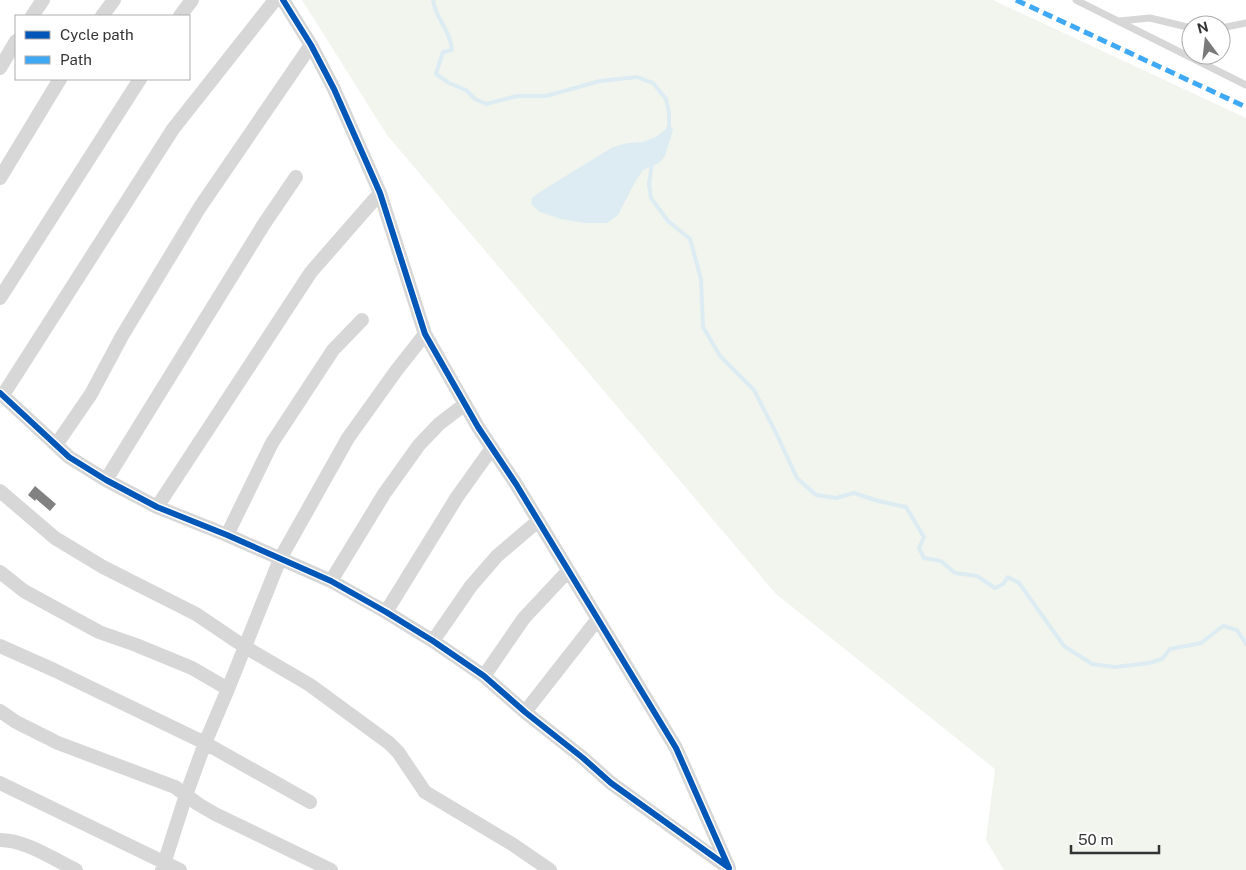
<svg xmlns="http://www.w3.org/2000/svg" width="1246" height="870" viewBox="0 0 1246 870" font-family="'Public Sans',sans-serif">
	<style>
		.green { fill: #f1f5ed }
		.water { fill: #ddebf3 }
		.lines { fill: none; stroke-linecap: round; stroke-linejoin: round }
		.stream { stroke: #ddebf3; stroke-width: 4 }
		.building { fill: #818181 }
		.lane { stroke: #d7d7d7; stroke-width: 7 }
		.street { stroke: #d7d7d7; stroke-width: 14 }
		.quiet { stroke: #3fa9f5; stroke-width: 5; stroke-dasharray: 10 5; stroke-linecap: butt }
		.cycleway-casing { stroke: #fff; stroke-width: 9 }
		.cycleway { stroke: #0057b8; stroke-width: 6 }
	</style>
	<rect width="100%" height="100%" fill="#fff"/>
	<path class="green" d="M302 0H993L1246 118V870H1004L986 840 995 769 776 594 387 135Z"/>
	<path class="water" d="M669 127H672L673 130 665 156 659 163 643 170 635 182 618 215 607 223H584L561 219 540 212 531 204 532 198 543 190 613 147 628 143 643 142 656 137Z"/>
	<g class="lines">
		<path class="stream" d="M433 0C435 18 451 31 452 50L443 52 436 74 449 83 466 90 475 99 486 104 517 96H546L600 81 637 77 653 83 666 99 669 112V127L666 132
			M652 163 649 184 651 198 668 221 690 239 701 279 703 327 720 356 754 390 777 435 797 478 816 495 836 498 854 493 878 501 906 507 924 537 919 548 924 558 941 561 955 573 977 576 995 588 1003 584 1008 577 1019 583 1064 646 1092 664 1115 667 1149 663 1162 659 1170 649 1201 643 1223 626 1237 630 1246 644"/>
	</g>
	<path class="building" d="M35 486 56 504 50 511 36 499 35 501 28 495Z"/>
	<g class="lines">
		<path class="lane" d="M1076 0 1246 85
			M1119 21 1150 18 1191 28
			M1221 28 1246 23"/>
		<path class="street" d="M283 0 311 45 334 89 380 193 425 334 478 427 516 484 676 748 729 868
			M32 16 43 0
			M102 16 114 0
			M180 16 192 0
			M0 68 16 41
			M0 178 60 79
			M0 298 140 79
			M0 393 69 457 106 480 157 507 227 535 331 581 386 612 433 641 484 676 525 712 583 758 611 783 727 867
			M3 395 173 129 275 0
			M56 445 91 394 122 336 200 207 311 45
			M106 480 264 224 296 177
			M0 491 55 538 103 567 196 614 245 647 310 685 389 743 398 752 425 792 512 844 550 870
			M157 507 311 272 380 193
			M227 535 272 443 333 350 362 320
			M0 572 24 591 99 632 136 645 192 668 228 689
			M331 581 384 494 419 445 439 424 465 404
			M386 612 457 497 492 448
			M433 641 471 586 497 556 538 521
			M0 646 54 670 205 743 310 802
			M484 676 524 618 568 571
			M0 711 16 722 58 743 175 787 198 804 215 814 331 870
			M525 712 597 620
			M0 783 180 870
			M0 840C25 840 53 859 76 870
			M162 870 186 795 205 743 228 689 280 559 348 438 396 371 425 334"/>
		<path class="quiet" d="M1016 0 1246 107"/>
		<defs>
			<path id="cycleway" d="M283 0 311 45 334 89 380 193 425 334 478 427 516 484 676 748 729 868
				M0 393 69 457 106 480 157 507 227 535 331 581 386 612 433 641 484 676 525 712 583 758 611 783 728 867"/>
		</defs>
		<use href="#cycleway" class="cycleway-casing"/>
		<use href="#cycleway" class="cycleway"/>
	</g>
	<rect x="15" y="15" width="175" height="65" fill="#ffffff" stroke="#adadad"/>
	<rect x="25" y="31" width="25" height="8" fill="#0057b8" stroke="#adadad"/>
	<text x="60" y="40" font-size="15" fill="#333333">Cycle path</text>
	<rect x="25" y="56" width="25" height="8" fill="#3fa9f5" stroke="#adadad"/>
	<text x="60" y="65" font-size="15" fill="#333333">Path</text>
	<g transform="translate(1206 40) rotate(345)"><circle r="24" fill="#ffffff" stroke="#adadad"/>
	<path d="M0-4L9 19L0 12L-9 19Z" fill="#7a7a7a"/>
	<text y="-8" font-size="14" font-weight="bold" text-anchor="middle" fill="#333333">N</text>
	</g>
	<path d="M1071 845v8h88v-8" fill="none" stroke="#333333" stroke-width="2.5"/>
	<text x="1078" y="845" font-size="15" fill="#333333" stroke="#ffffff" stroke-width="4" paint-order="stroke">50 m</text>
</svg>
